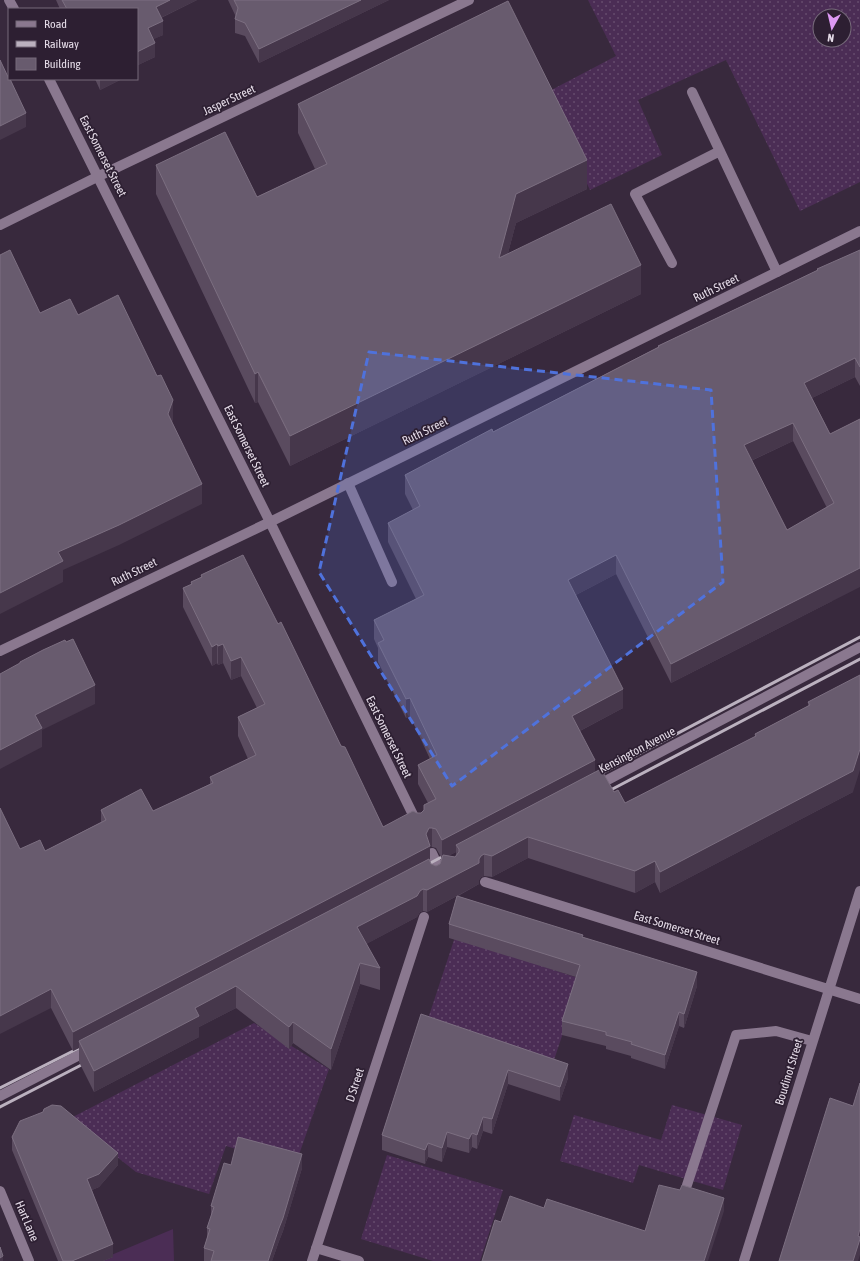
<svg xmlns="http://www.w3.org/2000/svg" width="860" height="1261" viewBox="0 0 860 1261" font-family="'Asap Condensed',sans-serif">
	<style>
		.grass { fill: url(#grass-dots); fill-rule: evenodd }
		.garden { fill: #4b2d55 }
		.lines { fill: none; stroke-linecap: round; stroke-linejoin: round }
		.lane { stroke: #8a788f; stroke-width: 10 }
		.street { stroke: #8a788f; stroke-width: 10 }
		.secondary { stroke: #8a788f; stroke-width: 10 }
		.rail { stroke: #bbb1bf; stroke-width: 3 }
		.wall { fill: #5a4b5f; fill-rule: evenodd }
		.shaded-wall { fill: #46374b }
		.building { fill: #685b6e; stroke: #7c6f81; fill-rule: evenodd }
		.marked { fill: #4f72dc; fill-opacity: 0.2; stroke: #4f72dc; stroke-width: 3; stroke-dasharray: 8 5; stroke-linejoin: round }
		.labels { text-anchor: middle; stroke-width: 3.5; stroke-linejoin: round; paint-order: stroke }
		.street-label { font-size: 12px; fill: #e5dce8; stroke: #2d1f32 }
	</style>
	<defs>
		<pattern id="grass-dots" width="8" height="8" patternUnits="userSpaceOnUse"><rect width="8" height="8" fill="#4b2d55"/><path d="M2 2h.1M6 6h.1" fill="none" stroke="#654b6d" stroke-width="1.8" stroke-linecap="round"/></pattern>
	</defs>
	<rect width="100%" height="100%" fill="#38293d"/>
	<path class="grass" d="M588 0H860V182L800 211 726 60 638 100 662 155 590 190 559 125 540 96 616 56ZM820 16H844V40H820Z
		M455 937 581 979 551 1069 425 1028Z
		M254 1023 329 1069 295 1166 226 1146 209 1194 136 1172 69 1119Z
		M672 1105 742 1125 723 1190 639 1165 633 1183 560 1161 574 1115 661 1140Z
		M387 1155 503 1190 480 1261H433L361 1239Z"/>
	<path class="garden" d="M173 1229 174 1261H97Z"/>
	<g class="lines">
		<path class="lane" d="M692 92 777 272
			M672 263 635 194 720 151
			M348 483 392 582
			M687 1185 736 1035 776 1031 812 1041"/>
		<path class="street" d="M9 0 14 9
			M49 79 270 522 417 823
			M0 225 99 176 469 0
			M0 651 270 522 860 231
			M432 853 439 868 449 871
			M485 882 860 999
			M0 1191 29 1261
			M316 1248 359 1261
			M312 1261 424 917
			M744 1261 860 891"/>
		<path class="secondary" d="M596 786 860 647
			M0 1096 91 1049"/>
		<path class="rail" d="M593 778 860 637
			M603 794 860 659
			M421 868 451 852
			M0 1088 83 1046
			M0 1107 91 1060"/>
	</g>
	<path class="wall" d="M56 0H197L161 18 163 35 153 39 155 57 138 65V71L137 9H60Z
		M228 0H389L259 63 245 36 235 33V19L236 17Z
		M95 79H122L100 90Z
		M298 104 587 189 516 223 508 253 641 294 290 466 258 402 255 403 156 194V165L257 197 315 169 298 133Z
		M860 250V386L855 377 812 398 830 434 860 419 832 601 671 683 616 574 576 595 623 708 580 731 595 772 625 803 755 737V734L808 706V702L853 792 660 893 655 882 635 893 528 858 492 877 484 876 481 877 479 880V884L458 896 583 937 697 986 684 1028 679 1026 665 1069 631 1058V1056L606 1049V1046L562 1035V1021L576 977 449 938V924L457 896 427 912 423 911 420 912 417 917 366 944 380 968V990L360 984 331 1070 293 1043 289 1049 236 1008 199 1027V1037L94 1092 79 1062V1048L73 1051 51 1008 20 849 45 851 101 822V810L153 811 210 784V777L248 759 238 736V717L257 708 241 676 231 680 223 663 218 665 217 663 212 666 183 607V588L191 585V582L201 577V575L278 624 383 827 417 813H421L424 810 428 803 418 784V765L430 759 410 716 406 718 378 662V648L374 639V620L416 599 388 542V523L413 510 405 494V475L493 432 658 347V346ZM793 441 827 508 787 530 751 461ZM430 847H432L436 848 442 859 440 864 436 866 430 864ZM456 852V856L455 857 448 856Z
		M421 1014 568 1078 560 1101 508 1084 492 1134 483 1131 477 1149 472 1147 469 1153 447 1147 442 1162 428 1157 425 1164 382 1150V1135Z
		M43 1112 118 1165 99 1187 92 1190 113 1257 103 1261H58L12 1150V1137Z
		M231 1165 302 1168 283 1231 279 1241 272 1261H204V1248L207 1238V1228L211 1216V1206Z"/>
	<path class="shaded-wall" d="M170 0H197L156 20V7Z
		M361 0H389L259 63V49Z
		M163 21V35L148 42V28Z
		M155 43V57L138 65V71L137 72V52Z
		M100 79H122L100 90Z
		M26 113V127L0 140V126Z
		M587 160V189L516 223 499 287V258L516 194Z
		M641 265V294L290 466V436Z
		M855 358V377L804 402V383Z
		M258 372V402L255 403V374Z
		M173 400V420L168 435V414Z
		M793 423V441L744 464V445Z
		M202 484V504L119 545 63 570V582L0 614V593L58 552Z
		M616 555V574L568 599V580Z
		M860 568V587L671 683V664Z
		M217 644V663L212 666V647Z
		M223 644V663L218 665V646Z
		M241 657V676L231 680V661Z
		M95 685V704L42 730V747L0 769V750L35 715Z
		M623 689V708L572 735V716Z
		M410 698V716L406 718V699Z
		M860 749V770L853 792 660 893V872Z
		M595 760V779L456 845V852L442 859V840Z
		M429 828H432V847H430V865L79 1041V1048L73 1051V1032L426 834Z
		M528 837V858L492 877V856Z
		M484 854V876L481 877 479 880V884L427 912V890L479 859 481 856Z
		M655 861V882L635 893V871Z
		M423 889V911L420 912 417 917 357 949V927Z
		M360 963V984L331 1070V1049Z
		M697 972V986L684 1028V1014Z
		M236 986V1008L199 1027V1037L94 1092V1071L195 1008Z
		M51 989V1008L0 1034V1016Z
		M679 1012V1026L665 1069V1055Z
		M293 1022V1043L289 1049V1027Z
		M568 1064V1078L560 1101V1087Z
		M508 1070V1084L492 1134V1119Z
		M483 1117V1131L477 1149V1135Z
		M447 1132V1147L442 1162V1148Z
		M472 1133V1147L469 1153V1139Z
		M428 1143V1157L425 1164V1150Z
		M118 1153V1165L99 1187 87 1192V1179Z
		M302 1154V1168L283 1231 279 1241 272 1261H268Z
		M724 1198V1211L708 1261H704Z
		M860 1229V1255L858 1261H853L858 1236Z
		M113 1244V1257L103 1261H72Z
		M3 1256V1261H0V1258Z"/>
	<path class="building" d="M62 0H170L156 7 163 21 148 28 155 43 137 52V9H67Z
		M234 0H361L259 49 245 23 235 19 238 8Z
		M508 1 587 160 516 194 499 258 611 204 641 265 290 436 258 372 255 374 156 165 225 132 257 197 327 164 298 104Z
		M0 60 9 79H10L26 113 0 126Z
		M10 250 40 313 70 299 78 315 118 295 157 376 161 375 173 400 168 414 202 484 119 525 58 552 63 561 0 593V255Z
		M860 250V367L855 358 804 383 830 434 860 419V568L671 664 616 555 568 580 623 689 572 716 595 760 442 840 436 829 432 828H429L426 834 430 846 73 1032 51 989 0 1016V808L20 849 40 840 45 851 106 820 101 810 141 789 153 811 213 783 210 777 256 755 238 717 265 704 241 657 231 661 223 644 218 646 217 644 212 647 183 588 192 584 191 582 202 577 201 575 243 555 278 624 281 622 341 746 345 747 383 827 413 811 417 813H421L424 810V805L436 799 418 765 437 755 410 698 406 699 378 643 384 640 374 620 424 595 388 523 420 506 405 475 492 429 493 432 659 347 658 346 791 283 818 270 817 269ZM793 423 834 503 787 530 744 445Z
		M73 639 95 685 35 715 42 728 0 750V674L20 663V662L43 650 65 640 66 642Z
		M860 675V749L853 771 660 872 655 861 635 871 528 837 492 856 484 854 481 856 479 859V863L427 890 423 889 420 891 417 896 357 927 380 968 360 963 331 1049 293 1022 289 1027 236 986 195 1008 199 1016 94 1071 79 1041 429 859 431 864 436 866 440 864 443 855 455 857 459 852V849L456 845 601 769 614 792 618 790 625 803 756 736 755 734 810 705 808 702Z
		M457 896 583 935 582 937 697 972 684 1014 679 1012 665 1055 631 1044 632 1042 606 1035V1032L562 1021 580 965 449 924Z
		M421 1014 568 1064 560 1087 508 1070 492 1119 483 1117 477 1135 472 1133 469 1139 447 1132 442 1148 428 1143 425 1150 382 1135Z
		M860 1083V1229L858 1236 860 1237V1239L853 1261H779L830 1098 853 1106Z
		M52 1105 61 1106 118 1153 99 1174 87 1179 113 1244 72 1261H63L12 1137 20 1121 43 1112 44 1109Z
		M238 1137 302 1154 283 1218 279 1228 268 1261H211L214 1251 204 1248 210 1229 207 1228 214 1207 211 1206 224 1163 231 1165Z
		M659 1185 680 1190 682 1185 724 1198 704 1261H482L495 1220 501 1222 510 1196 544 1208 547 1199 645 1231Z
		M0 1247 3 1256 0 1258Z"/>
	<path class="marked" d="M369 352 711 390 723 582 452 786 319 572Z"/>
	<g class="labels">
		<g class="street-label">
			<text transform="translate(229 100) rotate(-25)" y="4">Jasper Street</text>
			<text transform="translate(103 156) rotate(63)" y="4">East Somerset Street</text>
			<text transform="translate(716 288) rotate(-26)" y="4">Ruth Street</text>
			<text transform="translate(425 431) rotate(-26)" y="4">Ruth Street</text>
			<text transform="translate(247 446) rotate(64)" y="4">East Somerset Street</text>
			<text transform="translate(134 572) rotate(-26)" y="4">Ruth Street</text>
			<text transform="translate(389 737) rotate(64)" y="4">East Somerset Street</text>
			<text transform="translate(637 750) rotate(-28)" y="4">Kensington Avenue</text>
			<text transform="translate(677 928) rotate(17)" y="4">East Somerset Street</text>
			<text transform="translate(789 1072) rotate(-73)" y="4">Boudinot Street</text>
			<text transform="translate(355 1085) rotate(-72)" y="4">D Street</text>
			<text transform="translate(27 1221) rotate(67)" y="4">Hart Lane</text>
		</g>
	</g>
	<rect x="8" y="8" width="130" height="72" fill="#2d1f32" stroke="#776b7b"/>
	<rect x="16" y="21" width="20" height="6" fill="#8a788f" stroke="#776b7b"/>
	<text x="44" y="28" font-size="12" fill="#e5dce8">Road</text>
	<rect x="16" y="41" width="20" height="6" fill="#bbb1bf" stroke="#776b7b"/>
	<text x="44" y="48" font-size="12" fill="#e5dce8">Railway</text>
	<rect x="16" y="58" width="20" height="12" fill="#685b6e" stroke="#776b7b"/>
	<text x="44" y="68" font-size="12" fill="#e5dce8">Building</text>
	<g transform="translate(832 28) rotate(188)"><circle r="19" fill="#2d1f32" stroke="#776b7b"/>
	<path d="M0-3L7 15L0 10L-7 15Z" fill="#dd99f3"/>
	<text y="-6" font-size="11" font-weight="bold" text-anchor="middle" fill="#e5dce8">N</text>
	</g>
</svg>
